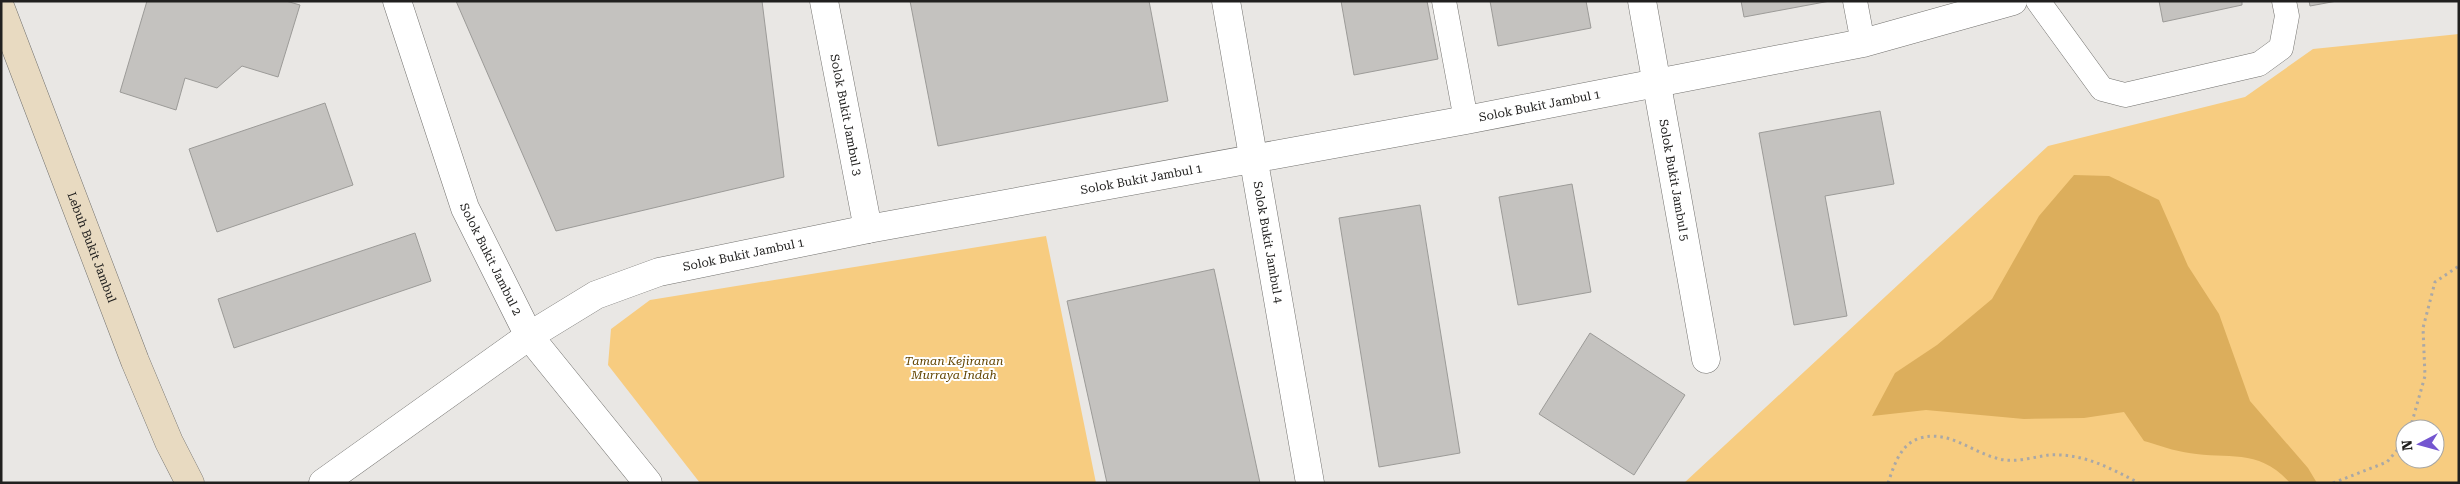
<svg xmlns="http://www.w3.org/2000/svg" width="2460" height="484" viewBox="0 0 2460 484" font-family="'Roboto Serif',serif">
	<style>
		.green { fill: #f7cc80; fill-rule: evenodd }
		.water { fill: #dcae5c }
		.building { fill: #c4c2bf; stroke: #9c9b98 }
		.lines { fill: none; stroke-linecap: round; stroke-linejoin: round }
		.lane-casing { stroke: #73726f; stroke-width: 25 }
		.street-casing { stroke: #73726f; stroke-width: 29 }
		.secondary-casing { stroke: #73726f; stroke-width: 29 }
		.path { stroke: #aaa8a6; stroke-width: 3; stroke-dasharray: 2.5 4; stroke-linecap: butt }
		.lane { stroke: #fff; stroke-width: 24 }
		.street { stroke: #fff; stroke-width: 28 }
		.secondary { stroke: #e8dac1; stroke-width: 28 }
		.labels { text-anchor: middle; stroke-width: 4; stroke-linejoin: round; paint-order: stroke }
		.street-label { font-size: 12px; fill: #21201f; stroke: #fff }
		.park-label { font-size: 12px; font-style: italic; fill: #624400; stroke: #fff }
	</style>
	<rect width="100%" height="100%" fill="#e9e7e4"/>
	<path class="green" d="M2459 34V483H1684L2048 146 2245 97 2313 49ZM2405 429H2435V459H2405Z
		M1046 236 1096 483H700L608 365 611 329 650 300Z"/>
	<path class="water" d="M2074 175 2109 176 2159 200 2188 266 2219 314 2250 401 2308 468 2317 483H2290C2258 447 2229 460 2189 453 2174 451 2158 445 2144 441L2124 412 2084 418 2024 419 1926 410 1872 416 1895 373 1937 345 1992 299 2039 216Z"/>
	<path class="building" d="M147 1H286L300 5 278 77 242 66 217 88 185 78 176 110 120 92Z
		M456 1H762L784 177 556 231Z
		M910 1H1149L1168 101 938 146Z
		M1341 1H1427L1438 59 1354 75Z
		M1490 1H1586L1591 28 1498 46Z
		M1741 1H1830L1744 17Z
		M2159 1H2242V5L2163 22Z
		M2309 1H2337L2310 6Z
		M325 103 353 185 217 232 189 149Z
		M1880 111 1894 184 1825 196 1847 316 1794 325 1759 133Z
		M1572 184 1591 292 1518 305 1499 197Z
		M1420 205 1460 453 1379 467 1339 218Z
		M415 233 431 281 234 348 218 299Z
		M1214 269 1260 483H1107L1067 301Z
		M1590 333 1685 395 1634 475 1539 414Z"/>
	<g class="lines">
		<defs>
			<path id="lane" d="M1444 1 1466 120
				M1855 1 1863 43
				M2038 1 2102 89 2125 95 2259 64 2281 48 2287 16 2284 1"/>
			<g id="street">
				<path id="s1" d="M397 1 465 208 529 336 648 483"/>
				<path id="s2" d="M824 1 868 229"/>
				<path id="s3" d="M1226 1 1310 483"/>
				<path id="s4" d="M1642 1 1706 359"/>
				<path id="s5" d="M323 483 529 336 596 295 659 272 868 229 1466 120 1863 43 2013 1"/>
			</g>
			<g id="secondary">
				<path id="s6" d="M1 9 135 361 169 442 190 483"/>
			</g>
		</defs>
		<use href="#lane" class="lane-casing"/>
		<use href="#street" class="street-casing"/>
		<use href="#secondary" class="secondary-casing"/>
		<path class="path" d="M2410 429 2425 376 2423 328 2435 282 2459 266
			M1888 483C1894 466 1900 444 1920 438 1949 430 1970 451 1996 458 2013 464 2032 457 2049 455 2083 453 2110 468 2139 483
			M2333 483 2387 462 2405 441"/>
		<use href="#lane" class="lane"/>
		<use href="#street" class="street"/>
		<use href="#secondary" class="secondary"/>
	</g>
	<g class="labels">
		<g class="street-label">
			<text dy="4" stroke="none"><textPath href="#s5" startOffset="1295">Solok Bukit Jambul 1</textPath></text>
			<text dy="4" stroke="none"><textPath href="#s2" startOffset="116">Solok Bukit Jambul 3</textPath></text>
			<text dy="4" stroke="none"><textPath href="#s5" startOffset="890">Solok Bukit Jambul 1</textPath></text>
			<text dy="4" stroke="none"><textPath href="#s4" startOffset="182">Solok Bukit Jambul 5</textPath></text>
			<text dy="4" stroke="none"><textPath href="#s3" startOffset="245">Solok Bukit Jambul 4</textPath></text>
			<text dy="4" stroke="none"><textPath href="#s6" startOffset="255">Lebuh Bukit Jambul</textPath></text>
			<text dy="4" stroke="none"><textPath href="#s5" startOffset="485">Solok Bukit Jambul 1</textPath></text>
			<text dy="4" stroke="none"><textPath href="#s1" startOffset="275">Solok Bukit Jambul 2</textPath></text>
		</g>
		<g class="park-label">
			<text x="954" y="365">Taman Kejiranan<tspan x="954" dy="14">Murraya Indah</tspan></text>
		</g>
	</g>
	<rect width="2460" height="484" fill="none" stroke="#21201f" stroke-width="5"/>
	<g transform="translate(2420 444) rotate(264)"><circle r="24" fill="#ffffff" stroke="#a6a6a5"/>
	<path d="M0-4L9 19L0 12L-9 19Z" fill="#7456d0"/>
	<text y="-8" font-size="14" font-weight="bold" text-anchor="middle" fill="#21201f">N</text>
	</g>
</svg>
